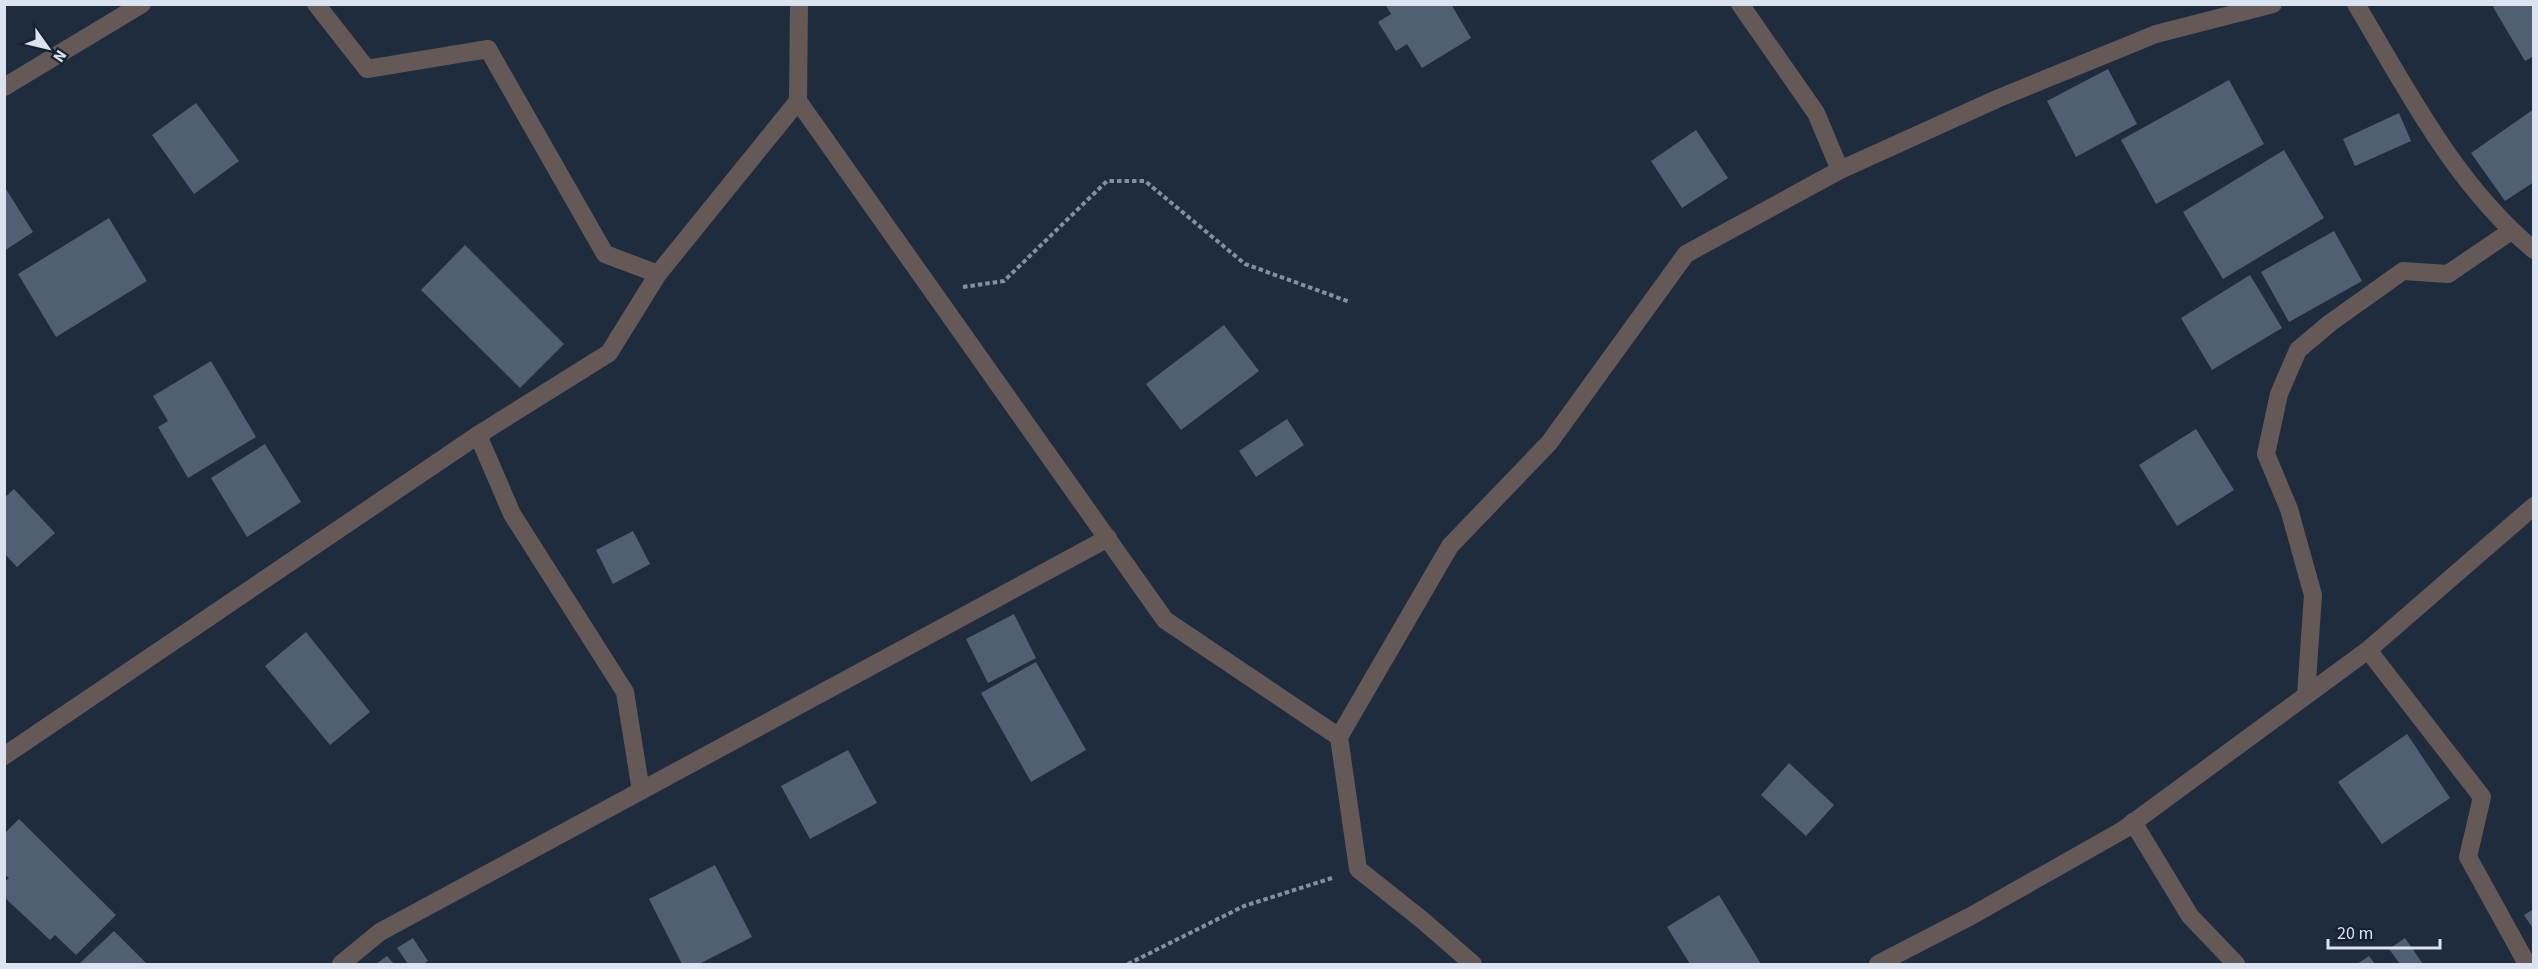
<svg xmlns="http://www.w3.org/2000/svg" width="2538" height="969" viewBox="0 0 2538 969" font-family="'Source Sans 3',sans-serif">
	<style>
		.building { fill: #505f73 }
		.lines { fill: none; stroke-linecap: round; stroke-linejoin: round }
		.path { stroke: #85909f; stroke-width: 4; stroke-dasharray: 4.5 3; stroke-linecap: butt }
		.minor { stroke: #655958; stroke-width: 18 }
	</style>
	<rect width="100%" height="100%" fill="#1f2c3e"/>
	<path class="building" d="M1385 4H1451L1471 38 1422 68 1407 44 1396 51 1378 22 1391 14Z
		M2497 4H2534V56L2525 61 2493 7Z
		M2108 69 2137 124 2076 157 2047 101Z
		M2229 80 2264 144 2156 204 2121 140Z
		M196 103 239 161 194 194 152 135Z
		M2534 109V182L2505 201 2471 153Z
		M2399 113 2411 141 2355 166 2343 139Z
		M1696 130 1728 178 1682 208 1651 161Z
		M2284 150 2324 218 2223 279 2183 212Z
		M4 186 33 232 4 251Z
		M109 218 147 281 56 337 18 274Z
		M2334 231 2362 281 2289 322 2261 272Z
		M465 245 564 344 520 388 421 290Z
		M2250 275 2282 328 2212 370 2181 318Z
		M1224 325 1259 371 1181 430 1146 384Z
		M211 361 256 437 188 478 158 427 168 421 153 396Z
		M1287 419 1304 445 1256 477 1239 451Z
		M2196 429 2234 490 2177 526 2139 465Z
		M265 444 301 502 247 537 211 478Z
		M14 489 55 533 17 567 4 553V498Z
		M633 531 650 564 613 584 596 550Z
		M1014 614 1036 658 988 683 966 639Z
		M306 632 370 712 330 745 265 666Z
		M1036 662 1086 750 1031 782 981 693Z
		M2407 734 2450 798 2382 844 2338 782Z
		M848 750 877 803 810 839 781 786Z
		M1789 763 1834 805 1806 836 1761 795Z
		M19 819 116 915 76 955 55 935 50 940 4 897V882L9 878 4 874V834Z
		M715 865 752 937 699 964H682L649 899Z
		M1719 895 1761 964H1690L1667 927Z
		M2534 909V930L2524 915Z
		M114 931 147 964H79Z
		M413 938 428 961 423 964H408L397 948Z
		M2405 938 2423 964H2400L2389 949Z
		M387 956 394 964H376Z
		M2369 956 2375 964H2357Z"/>
	<g class="lines">
		<path class="path" d="M963 287 1004 281 1107 181H1145L1245 264 1350 302
			M1128 964 1244 906 1332 878"/>
		<path class="minor" d="M316 4 367 69 488 49 605 254 658 274
			M799 4 798 101 1165 620 1339 737
			M1740 4 1816 113 1840 170
			M2356 4C2407 90 2456 186 2534 250
			M4 87 142 4
			M2306 695 2313 595 2289 509 2266 454 2279 394 2298 350 2330 323 2403 271 2448 274 2511 231
			M4 756 478 435
			M641 791 625 692 512 514 478 435 609 353 658 274 798 101
			M2133 822 2190 916 2236 964
			M341 964 380 932 1108 538
			M1473 964 1421 919 1358 869 1339 737 1450 546 1549 443 1686 254 1840 170 1999 98 2156 34 2273 4
			M1878 964 1971 916 2123 830 2368 650
			M2527 964 2468 857 2482 797 2368 650 2534 506"/>
	</g>
	<rect width="2538" height="969" fill="none" stroke="#dae3ef" stroke-width="12"/>
	<g transform="translate(48 48) rotate(124)" stroke="#152233" stroke-width="4.5" paint-order="stroke">
	<path d="M0-4.5L10 22L0 15L-10 22Z" fill="#dae3ef"/>
	<text y="-9" font-size="16" font-weight="bold" text-anchor="middle" fill="#dae3ef">N</text>
	</g>
	<path d="M2328 939v9h112v-9" fill="none" stroke="#dae3ef" stroke-width="3"/>
	<text x="2337" y="939" font-size="18" fill="#dae3ef" stroke="#152233" stroke-width="4.5" paint-order="stroke">20 m</text>
</svg>
